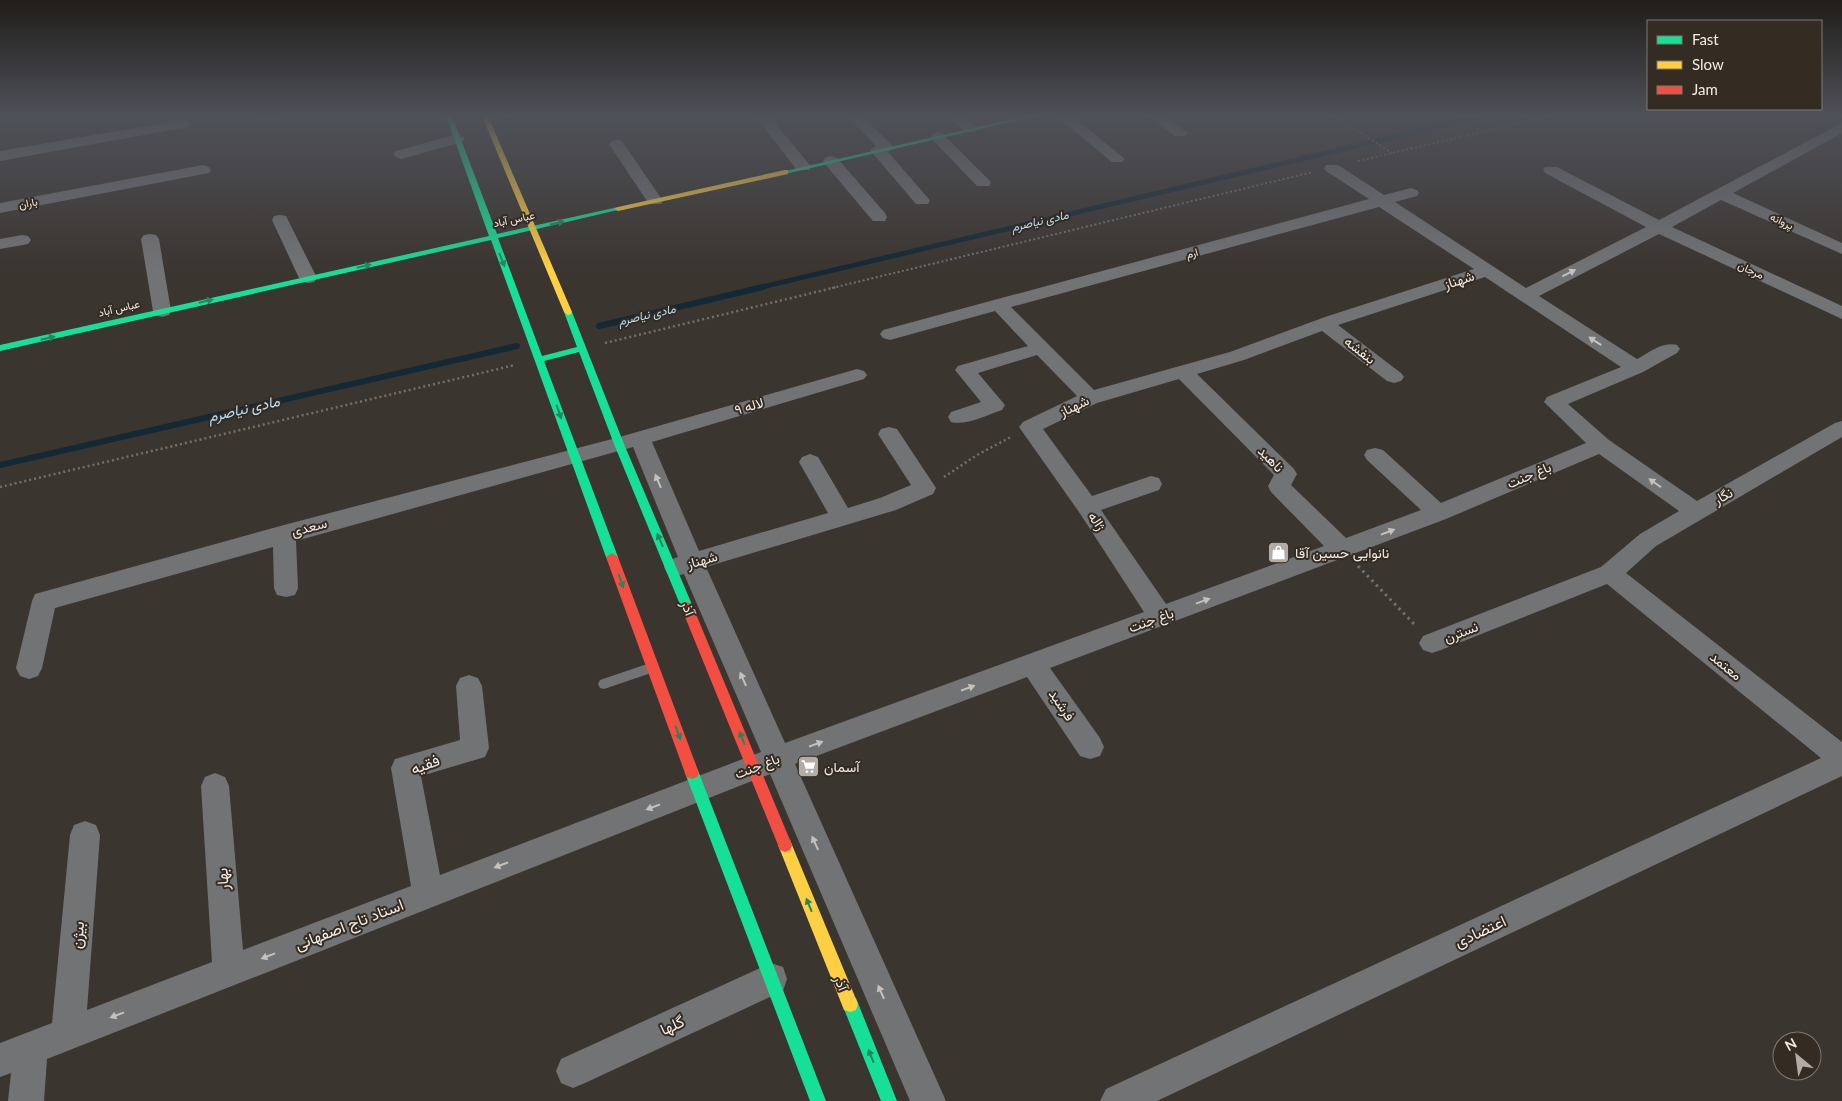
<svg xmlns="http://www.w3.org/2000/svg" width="1842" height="1101" viewBox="0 0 1842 1101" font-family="Lato,Vazirmatn,sans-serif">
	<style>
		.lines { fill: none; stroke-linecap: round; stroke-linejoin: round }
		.stream-far1 { stroke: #142935; stroke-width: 5 }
		.stream { stroke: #142935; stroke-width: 6 }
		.path-far2 { stroke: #717070; stroke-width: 2; stroke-dasharray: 2 2.5; stroke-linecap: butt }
		.path-far1 { stroke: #717070; stroke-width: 2.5; stroke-dasharray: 2 3; stroke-linecap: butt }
		.path { stroke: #717070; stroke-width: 3; stroke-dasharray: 2.5 4; stroke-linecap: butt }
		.lane { fill: #727375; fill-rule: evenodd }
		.street { fill: #727375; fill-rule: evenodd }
		.fast { fill: #16e098; fill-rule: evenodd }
		.slow { fill: #ffcf43; fill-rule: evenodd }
		.jam { fill: #f24e42; fill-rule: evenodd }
		.oneway { fill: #25865d }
		.oneway2 { fill: #c5c1be }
		.labels { text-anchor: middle; stroke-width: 4; stroke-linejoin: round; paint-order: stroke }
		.far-street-label { font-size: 11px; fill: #f2ebe6; stroke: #342b22 }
		.far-water-label { font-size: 12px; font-style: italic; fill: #b6def9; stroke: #342b22 }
		.street-label { font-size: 14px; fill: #f2ebe6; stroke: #342b22 }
		.poi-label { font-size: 14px; fill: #f2ebe6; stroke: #342b22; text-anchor: start }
		.water-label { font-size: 15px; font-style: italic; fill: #b6def9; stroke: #342b22 }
		.near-street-label { font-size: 16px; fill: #f2ebe6; stroke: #342b22 }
	</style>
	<rect width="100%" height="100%" fill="#3b3530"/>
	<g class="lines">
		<path class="stream-far1" d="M758 288 1482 116"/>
		<path class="stream" d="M599 326 763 287
			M0 465 517 346"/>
		<path class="path-far2" d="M1334 116 1392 153
			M1358 161 1550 116
			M832 288 1313 172"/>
		<path class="path-far1" d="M605 343 837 287
			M944 477 977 455 1011 437
			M0 487 515 365"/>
		<path class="path" d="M1358 566 1416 626"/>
		<path class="lane" d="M653 662 657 663 659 667 657 671 604 689 600 688 598 684 600 680Z"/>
		<path class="street" d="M258 116H277L275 119 264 121 259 120Z
			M755 116H769L809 164 811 167 809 170H797Z
			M847 116H862L892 145 895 148 888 152 928 198 930 201 928 204H916L870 150 876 146Z
			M948 116H964L978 129 976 132H966Z
			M1056 116H1072L1125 159 1122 162H1112Z
			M1148 116H1164L1188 133 1185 136H1175Z
			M183 120 188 121 190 124 188 127 0 161V151Z
			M1842 123V133L1733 193 1842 243V254L1721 200 1672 227 1842 306V319L1659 234 1539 296 1637 359C1649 353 1662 341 1677 345L1680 349 1677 353 1643 372 1568 404 1609 440 1697 501 1835 423 1842 421V437L1656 546 1626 573 1842 742V776L1157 1101H1100L1106 1089 1821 758 1607 584 1441 650 1432 653 1423 650 1419 643 1423 636 1601 567 1640 534 1679 511 1599 454 1446 519 1050 668 1100 738 1104 747 1100 756 1090 759 1080 756 1027 677 795 764 946 1101H910L770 774 47 1059 44 1101H8L11 1073 0 1077V1043L52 1023 70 835 74 825 85 821 96 825 100 835 87 1010 212 962 201 786 205 777 215 773 225 777 229 786 243 950 411 886 391 768 395 759 460 740 456 686 460 678 469 675 478 678 482 686 489 748 485 757 421 776 440 875 761 752 684 574 676 576 667 573 664 567 667 561 678 557 633 447 296 541 298 588 295 595 286 597 277 595 274 588 273 547 55 608 42 668 38 676 29 679 20 676 16 668 32 601 35 594 284 525 616 438 857 369 864 371 867 375 864 379 652 442 699 551 828 513 799 462 802 457 810 454 818 457 848 508 880 498 911 485 878 434 881 429 889 427 897 429 936 488 933 494 896 510 706 567 785 743 1144 612 1079 512 1019 427 1023 422 1077 396 1037 355 978 373 1005 405 1002 410C987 415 966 426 951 422L948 417 951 412 981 402 955 370 958 366 1028 346 995 311 890 340 883 338 880 334 883 330 1369 199 1326 171 1324 168 1326 165H1338L1384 195 1411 188 1417 190 1419 193 1417 196 1395 202 1526 288 1646 227 1545 173 1543 170 1545 167H1557L1659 220ZM1379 207 1474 269 1325 317 1230 352 1094 390 1011 307ZM1485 277 1621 367 1547 397 1544 402 1586 443 1441 503 1383 450 1375 448 1367 450 1364 455 1367 460 1421 510 1346 538 1291 485 1297 474 1294 469 1197 374 1244 360 1322 331 1387 381 1394 383 1401 381 1404 377 1401 373 1338 325ZM1179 379 1274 475 1268 486 1271 492 1324 546 1166 604 1101 510 1159 490 1162 484 1159 478 1151 476 1092 496 1043 429 1097 403Z
			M938 132 943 134 989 180 991 183 989 186H977L933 140 930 137 933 134Z
			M457 134 462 136 465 139 462 142 401 159 396 157 393 154 396 151Z
			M617 139 622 141 663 201 661 204H649L609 144 612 141Z
			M831 156 837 158 885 213 887 217 885 221H873L825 164 823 161 825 158Z
			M203 165 209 167 211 170 209 173 0 213V203Z
			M280 215 286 216 317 278 314 282 308 283 302 282 299 278 272 220 274 216Z
			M150 234 156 235 159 239 171 311 169 315 162 317 155 315 153 311 141 239 144 235Z
			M22 235 28 236 31 240 28 244 0 249V239Z
			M771 963 783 967 787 979 783 991 585 1083 573 1088 561 1083 556 1071 561 1059Z"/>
		<path class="fast" d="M446 116H452L497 234 618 207 622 209 498 238 542 356 577 347 564 312 568 309 572 312 624 444 693 607 691 610H683L681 607 614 444 579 352 544 361 618 557 612 561 606 557 491 240 0 351V345L489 236Z
			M1026 116H1037L785 174 781 172Z
			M692 767 697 769 699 773 826 1101H810L685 773 687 769Z
			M850 996 856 998 897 1101H881L842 1004 844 998Z"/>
		<path class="slow" d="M482 116H488L572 312 571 314 568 315 564 312Z
			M785 170H788V174L618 211 614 209 618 207Z
			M785 838 790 840 792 845 858 1004 856 1010 850 1012 844 1010 778 845 780 840Z"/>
		<path class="jam" d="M612 553 618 557 699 773 697 777 692 779 687 777 685 773 606 557Z
			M687 602 691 604 693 607 792 845 790 850 785 852 780 850 778 845 681 607 683 604Z"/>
	</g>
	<defs><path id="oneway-solid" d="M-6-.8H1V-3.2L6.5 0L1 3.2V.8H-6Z" transform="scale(1.25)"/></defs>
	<g class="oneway">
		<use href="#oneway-solid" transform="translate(557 223) rotate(-13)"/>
		<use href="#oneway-solid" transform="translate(502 260) rotate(69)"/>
		<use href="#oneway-solid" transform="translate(364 266) rotate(-13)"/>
		<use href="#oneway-solid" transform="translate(206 301) rotate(-13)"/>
		<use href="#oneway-solid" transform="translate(48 338) rotate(-13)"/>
		<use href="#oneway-solid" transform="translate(559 412) rotate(71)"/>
		<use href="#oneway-solid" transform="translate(660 540) rotate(-113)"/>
		<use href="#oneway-solid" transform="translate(621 581) rotate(70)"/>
		<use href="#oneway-solid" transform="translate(678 733) rotate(70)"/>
		<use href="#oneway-solid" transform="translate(742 738) rotate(-112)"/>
		<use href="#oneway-solid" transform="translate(809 905) rotate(-112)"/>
		<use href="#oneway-solid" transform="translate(871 1056) rotate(-112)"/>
	</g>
	<g class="oneway2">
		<use href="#oneway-solid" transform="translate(1569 273) rotate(-27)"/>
		<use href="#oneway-solid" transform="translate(1595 341) rotate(-147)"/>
		<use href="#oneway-solid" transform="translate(658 481) rotate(-113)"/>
		<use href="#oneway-solid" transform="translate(1655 483) rotate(-145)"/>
		<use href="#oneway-solid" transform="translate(1388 532) rotate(-21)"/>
		<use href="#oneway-solid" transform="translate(1203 601) rotate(-20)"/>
		<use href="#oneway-solid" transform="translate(743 679) rotate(-114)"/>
		<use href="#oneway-solid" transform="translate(968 688) rotate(-20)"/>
		<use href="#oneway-solid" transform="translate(816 744) rotate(-20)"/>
		<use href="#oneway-solid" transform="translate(653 807) rotate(159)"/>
		<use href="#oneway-solid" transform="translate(815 843) rotate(-114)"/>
		<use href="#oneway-solid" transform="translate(501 865) rotate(159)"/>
		<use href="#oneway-solid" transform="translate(268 956) rotate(159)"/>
		<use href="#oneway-solid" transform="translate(881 992) rotate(-114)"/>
		<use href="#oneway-solid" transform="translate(117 1015) rotate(159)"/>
	</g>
	<linearGradient id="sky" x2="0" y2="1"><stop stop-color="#201d1a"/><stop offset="0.43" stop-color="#4f5159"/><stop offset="1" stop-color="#4f5159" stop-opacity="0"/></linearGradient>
	<rect width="1842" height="270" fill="url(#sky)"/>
	<defs>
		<symbol id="shop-square" viewBox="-11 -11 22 22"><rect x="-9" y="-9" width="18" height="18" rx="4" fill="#b2aba6" stroke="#342b22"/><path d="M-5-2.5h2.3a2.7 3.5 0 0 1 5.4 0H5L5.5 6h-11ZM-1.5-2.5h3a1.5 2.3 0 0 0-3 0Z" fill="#fff"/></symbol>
		<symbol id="supermarket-square" viewBox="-11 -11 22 22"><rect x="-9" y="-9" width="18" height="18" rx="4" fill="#b2aba6" stroke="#342b22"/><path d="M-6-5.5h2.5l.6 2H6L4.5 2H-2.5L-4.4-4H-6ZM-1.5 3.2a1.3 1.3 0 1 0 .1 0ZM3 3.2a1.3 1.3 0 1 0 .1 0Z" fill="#fff"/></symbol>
	</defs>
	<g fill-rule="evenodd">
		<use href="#shop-square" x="1266" y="540" width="25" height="25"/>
		<use href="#supermarket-square" x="796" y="754" width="25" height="25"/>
	</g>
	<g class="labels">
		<g class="far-street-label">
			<text transform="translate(28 203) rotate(-11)" y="4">باران</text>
			<text transform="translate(514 219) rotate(-12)" y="4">عباس آباد</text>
			<text transform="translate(1782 221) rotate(25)" y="4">پروانه</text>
			<text transform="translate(1192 253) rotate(-15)" y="4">ارم</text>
			<text transform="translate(1751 270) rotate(25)" y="4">مرجان</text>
			<text transform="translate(119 308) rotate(-13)" y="4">عباس آباد</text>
		</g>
		<g class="far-water-label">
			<text transform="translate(1040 221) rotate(-13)" y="4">مادی نیاصرم</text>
			<text transform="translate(647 315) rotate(-13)" y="4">مادی نیاصرم</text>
		</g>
		<g class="street-label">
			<text transform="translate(1459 280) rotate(-18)" y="5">شهناز</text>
			<text transform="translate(1360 350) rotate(38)" y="5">بنفشه</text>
			<text transform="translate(749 406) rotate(-16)" y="5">۹ لاله</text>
			<text transform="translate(1074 406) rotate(-25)" y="5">شهناز</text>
			<text transform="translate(1271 459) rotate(46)" y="5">ناهید</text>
			<text transform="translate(1529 475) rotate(-23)" y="5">باغ جنت</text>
			<text transform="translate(1723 496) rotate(-30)" y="5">نگار</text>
			<text transform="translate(1097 521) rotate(56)" y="5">ژاله</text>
			<text transform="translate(309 527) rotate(-15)" y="5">سعدی</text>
			<text transform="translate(702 560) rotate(-16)" y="5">شهناز</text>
			<text transform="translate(688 608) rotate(68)" y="5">آذر</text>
			<text transform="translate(1151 620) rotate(-20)" y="5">باغ جنت</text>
			<text transform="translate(1461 632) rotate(-21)" y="5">نسترن</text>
			<text transform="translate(1726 666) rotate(39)" y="5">معتمد</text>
			<text transform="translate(1062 705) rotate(56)" y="5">فرشید</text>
			<text transform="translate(757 766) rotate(-21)" y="5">باغ جنت</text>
			<text transform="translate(841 983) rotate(68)" y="5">آذر</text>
		</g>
		<g class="poi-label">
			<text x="1295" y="558">نانوایی حسین آقا</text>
			<text x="824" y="772">آسمان</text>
		</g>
		<g class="water-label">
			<text transform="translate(244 409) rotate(-13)" y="5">مادی نیاصرم</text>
		</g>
		<g class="near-street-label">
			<text transform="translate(425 764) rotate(-20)" y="6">فقیه</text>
			<text transform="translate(222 879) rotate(-94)" y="6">بهار</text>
			<text transform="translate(349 924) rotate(-21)" y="6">استاد تاج اصفهانی</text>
			<text transform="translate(1480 931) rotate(-25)" y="6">اعتضادی</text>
			<text transform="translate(77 935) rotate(-85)" y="6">بیژن</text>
			<text transform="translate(672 1025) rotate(-25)" y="6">گلها</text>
		</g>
	</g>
	<rect x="1647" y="20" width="175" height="90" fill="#342b22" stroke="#807870"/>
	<rect x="1657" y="36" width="25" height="8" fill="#16e098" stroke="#807870"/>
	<text x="1692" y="45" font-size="15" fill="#f2ebe6">Fast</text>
	<rect x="1657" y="61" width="25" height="8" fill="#ffcf43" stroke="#807870"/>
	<text x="1692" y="70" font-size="15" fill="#f2ebe6">Slow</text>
	<rect x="1657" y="86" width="25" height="8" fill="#f24e42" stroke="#807870"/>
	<text x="1692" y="95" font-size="15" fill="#f2ebe6">Jam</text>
	<g transform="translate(1797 1056) rotate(331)"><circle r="24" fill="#342b22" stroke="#807870"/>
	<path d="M0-4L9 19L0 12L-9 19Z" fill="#b2aba6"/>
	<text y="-8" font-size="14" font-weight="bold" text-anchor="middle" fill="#f2ebe6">N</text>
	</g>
</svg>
